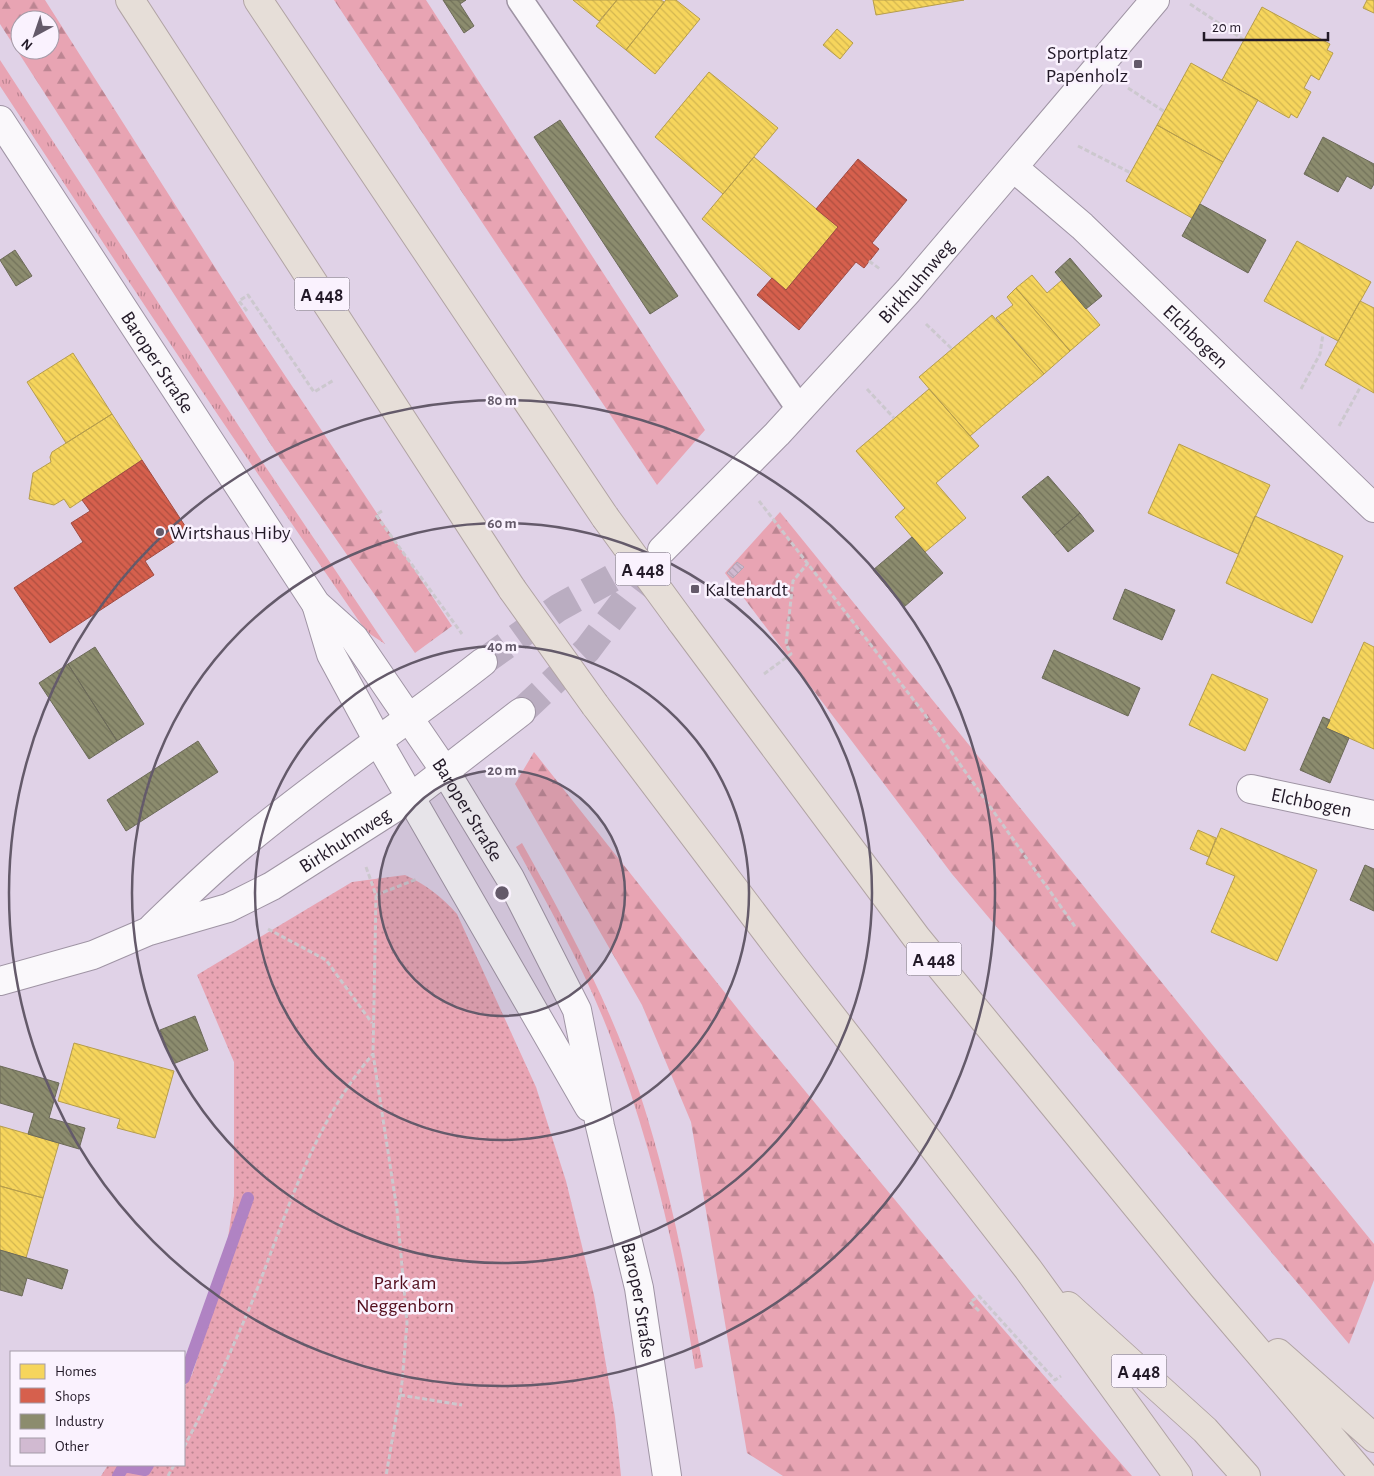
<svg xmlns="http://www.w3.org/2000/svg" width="1374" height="1476" viewBox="0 0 1374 1476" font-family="'Alegreya Sans',sans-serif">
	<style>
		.grass { fill: url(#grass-tufts) }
		.forest { fill: url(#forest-firs); fill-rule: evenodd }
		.park { fill: url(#park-dots) }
		.homes { fill: url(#homes-back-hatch); stroke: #b69d4c }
		.shops { fill: url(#shops-back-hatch); stroke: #a04b42 }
		.industry { fill: url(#industry-back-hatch); stroke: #6c6a59 }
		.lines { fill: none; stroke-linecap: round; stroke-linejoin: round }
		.stream { stroke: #b083c3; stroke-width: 12 }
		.building { fill: url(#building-back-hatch); stroke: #b3a7b5 }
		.minor-tunnel { stroke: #baadc1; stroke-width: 28; stroke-dasharray: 28 14; stroke-linecap: butt }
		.service-casing { stroke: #9f94a4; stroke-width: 28 }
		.minor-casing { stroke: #9f94a4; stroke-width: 30 }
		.motorway-casing { stroke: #b1a4a4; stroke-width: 30 }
		.path { stroke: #ccc8ce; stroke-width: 3; stroke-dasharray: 5 2.5; stroke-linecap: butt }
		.service { stroke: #faf8fb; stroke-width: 25 }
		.minor { stroke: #faf8fb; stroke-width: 28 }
		.motorway { stroke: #e6ded8; stroke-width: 28 }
		.motorway-bridge-casing { stroke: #b1a4a4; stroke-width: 30; stroke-linecap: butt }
		.motorway-bridge { stroke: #e6ded8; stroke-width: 28 }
		.ring { fill: none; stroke: #645a6a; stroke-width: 2.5 }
		.poi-dot { fill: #645a6a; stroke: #faf2fe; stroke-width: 2 }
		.labels { text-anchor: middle; stroke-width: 5; stroke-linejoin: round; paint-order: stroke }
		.shield { fill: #faf2fe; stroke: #635a68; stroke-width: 1 }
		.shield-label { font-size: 19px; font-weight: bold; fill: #221927 }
		.poi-label { font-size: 20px; fill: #221927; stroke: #faf2fe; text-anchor: start }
		.street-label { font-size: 20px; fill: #221927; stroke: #faf2fe }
		.park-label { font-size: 20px; fill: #530d1c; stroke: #faf2fe }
		.centre { fill: #645a6a; stroke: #faf2fe; stroke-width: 2.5 }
		.ring-label { font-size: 15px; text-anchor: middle; font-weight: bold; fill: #645a6a; stroke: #faf2fe; stroke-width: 5; stroke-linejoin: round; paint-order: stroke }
	</style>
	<defs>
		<pattern id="grass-tufts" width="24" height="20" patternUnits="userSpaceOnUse" patternTransform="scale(1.25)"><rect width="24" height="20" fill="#e8a4b3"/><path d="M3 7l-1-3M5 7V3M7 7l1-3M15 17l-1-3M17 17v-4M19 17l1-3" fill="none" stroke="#bc8592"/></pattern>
		<pattern id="forest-firs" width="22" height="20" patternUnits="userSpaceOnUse" patternTransform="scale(1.25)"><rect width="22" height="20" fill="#e8a4b3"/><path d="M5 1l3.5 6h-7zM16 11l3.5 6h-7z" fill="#bc8592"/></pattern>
		<pattern id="park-dots" width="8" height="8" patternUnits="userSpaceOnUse" patternTransform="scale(1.25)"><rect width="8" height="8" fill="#e8a4b3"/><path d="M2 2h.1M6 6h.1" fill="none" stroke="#bc8592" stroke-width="1.8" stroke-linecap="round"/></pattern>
		<pattern id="homes-back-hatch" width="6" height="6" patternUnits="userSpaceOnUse" patternTransform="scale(1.25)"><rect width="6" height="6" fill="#f6d55c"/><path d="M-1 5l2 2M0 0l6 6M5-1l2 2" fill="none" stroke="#d3b650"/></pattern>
		<pattern id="shops-back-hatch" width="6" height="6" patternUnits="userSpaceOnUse" patternTransform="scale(1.25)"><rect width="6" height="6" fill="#d6604d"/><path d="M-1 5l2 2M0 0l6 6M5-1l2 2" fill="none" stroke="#ad4e40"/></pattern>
		<pattern id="industry-back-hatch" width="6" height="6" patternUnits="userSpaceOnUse" patternTransform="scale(1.25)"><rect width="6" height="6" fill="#8c8c6e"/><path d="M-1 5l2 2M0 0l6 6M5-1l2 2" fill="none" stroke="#72725a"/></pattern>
		<pattern id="building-back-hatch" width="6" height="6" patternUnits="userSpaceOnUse" patternTransform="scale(1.25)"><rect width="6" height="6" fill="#d1bad1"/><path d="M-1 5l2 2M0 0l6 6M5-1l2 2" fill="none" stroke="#b39fb3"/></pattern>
	</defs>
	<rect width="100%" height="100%" fill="#e0d2e7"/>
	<path class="grass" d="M0 60 259 457 385 644 370 634 361 624C237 446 118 266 0 86Z
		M522 843C567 924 611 1006 640 1094 669 1183 687 1275 703 1367L695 1369C677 1254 651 1141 609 1033 584 968 549 907 516 847Z"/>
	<path class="forest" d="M0 0H45L258 335 452 626 415 653 275 451 0 24ZM20 20H50V50H20Z
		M334 0H426L705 430 657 485Z
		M780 512 1374 1244V1280L1349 1344 952 874 725 573Z
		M534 752 749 1023 976 1298 1132 1476H783L747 1453 691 1122 642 1005 515 784Z"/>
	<path class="park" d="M405 875C425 884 442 897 457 914L536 1087 566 1181 594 1295 615 1417 621 1476H101L108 1465H184V1387L192 1375 222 1280 234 1196V1062L197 975 352 882Z"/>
	<path class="homes" d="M573 0H617L599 21Z
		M617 0H661L664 2 626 50 596 26Z
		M666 0H676L700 19 655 74 626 50Z
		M873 0H964L876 15Z
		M1367 0H1374V13L1363 8Z
		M1262 7 1330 44 1327 50 1333 53 1319 80 1311 75 1304 88 1311 92 1297 118 1291 114 1289 118 1222 80Z
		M837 29 853 43 840 59 823 45Z
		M1191 63 1258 100 1223 162 1157 125Z
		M709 72 778 128 723 194 655 137Z
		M1157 125 1223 162 1192 218 1126 181Z
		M754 157 838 227 786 290 702 219Z
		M1297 241 1371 282 1338 341 1264 301Z
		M1032 275 1047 293 1062 280 1100 325 1070 351 1016 288Z
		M1016 288 1070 351 1044 374 996 318 1013 305 1007 297Z
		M1360 301 1374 308V393L1325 365Z
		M992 315 1044 374 970 436 919 377Z
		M73 353 112 414 66 443 27 382Z
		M929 389 979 446 936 483 966 518 925 552 895 517 905 508 856 451Z
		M112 414 142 460 70 508 64 499 54 505 29 499 33 473 51 462 50 457 52 452Z
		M1179 444 1270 485 1238 554 1148 513Z
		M1255 516 1343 556 1312 623 1226 583Z
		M1364 642 1374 647V749L1326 728Z
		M1212 674 1268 699 1245 751 1189 725Z
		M1221 828 1317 870 1277 961 1211 932 1235 876 1206 864Z
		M1198 830 1216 838 1209 857 1190 849Z
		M74 1043 174 1071 155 1138 117 1128 120 1119 58 1101Z
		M0 1126 59 1143 43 1198 0 1186Z
		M0 1186 43 1198 26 1258 0 1250Z"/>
	<path class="shops" d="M858 159 907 200 872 243 879 249 864 268 856 262 799 330 757 295 772 278 786 290 838 227 816 209Z
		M142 460 189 532 145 561 154 575 50 643 14 588 83 542 71 523 90 511 82 500Z"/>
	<path class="industry" d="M443 0H466L460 4 474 26 464 33Z
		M560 120 678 296 650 314 534 137Z
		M1323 137 1374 164V184L1371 189 1347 176 1338 192 1304 174Z
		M1200 204 1266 240 1248 273 1182 236Z
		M15 250 32 276 16 286 0 260Z
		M1070 258 1102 296 1086 309 1055 272Z
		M1048 476 1080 513 1054 535 1022 497Z
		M1080 513 1094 531 1068 552 1054 535Z
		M912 537 943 573 904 607 873 570Z
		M1125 589 1175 610 1162 640 1113 619Z
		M95 647 144 724 117 741 68 664Z
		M1054 650 1140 688 1128 716 1042 678Z
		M68 664 117 741 89 759 39 683Z
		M1323 717 1330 720 1326 728 1349 738 1330 783 1300 770Z
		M198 741 218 772 126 831 107 800Z
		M1365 865 1374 869V911L1350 900Z
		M195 1016 208 1050 173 1064 160 1030Z
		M0 1066 59 1083 49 1118 85 1128 79 1149 28 1134 34 1113 0 1103Z
		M0 1250 68 1270 62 1289 27 1278 22 1296 0 1290Z"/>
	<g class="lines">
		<path class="stream" d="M184 1378 248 1198
			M118 1476 124 1466 145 1470 148 1465"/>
	</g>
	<path class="building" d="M737 562 744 567 733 578 727 573Z"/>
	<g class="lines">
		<path class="minor-tunnel" d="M483 662 558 608 652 556
			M521 712 587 650 659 555"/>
		<defs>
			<path id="service" d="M520 0 800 410"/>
			<g id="minor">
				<path id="s1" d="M0 120 316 604 354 638 445 771 510 878 577 1010 600 1126 639 1288 667 1476"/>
				<path id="s2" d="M1014 168 1082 226 1374 508"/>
				<path id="s3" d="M662 550 777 434 908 291 1155 0"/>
				<path d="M316 604 331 654 378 741 589 1107"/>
				<path id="s4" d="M1251 789 1374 815"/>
				<path d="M152 928C181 900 209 872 241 846 318 781 403 725 483 662"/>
				<path id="s5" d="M0 981 93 955 149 931 228 908 272 886 410 798 521 712"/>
			</g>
			<path id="motorway" d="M130 0 512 589
				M258 0 605 517
				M681 621 916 937 1202 1286 1364 1476
				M595 705 791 964 1028 1269 1178 1476
				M1068 1306 1205 1430 1246 1476
				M1278 1353 1374 1438"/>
		</defs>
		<use href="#service" class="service-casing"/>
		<use href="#minor" class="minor-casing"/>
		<use href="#motorway" class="motorway-casing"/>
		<path class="path" d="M1190 4 1244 40
			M1128 88 1165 112
			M1078 146 1131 173
			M869 261 880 269
			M247 311 239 301 248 295 314 392 334 380
			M926 324 952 349
			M867 389 894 418
			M1301 389 1320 354 1323 334
			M1339 426 1361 386
			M759 501 923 712 1076 928
			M382 511 376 515 462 634
			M764 674 791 654 786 644 793 581 808 563
			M366 867 376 895 373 1054 397 1210 407 1323 402 1383 386 1476
			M376 895 417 879
			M268 929 326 960 372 1023
			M979 1311 970 1302 979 1296 1055 1380 1061 1376
			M400 1395 462 1405
			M184 1447C209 1400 231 1352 252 1302 286 1217 311 1126 373 1054
			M168 1476 174 1465"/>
		<use href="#service" class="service"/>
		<use href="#minor" class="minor"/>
		<use href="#motorway" class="motorway"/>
		<defs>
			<path id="motorway-bridge" d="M605 517 681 621
				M512 589 595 705"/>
		</defs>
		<use href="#motorway-bridge" class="motorway-bridge-casing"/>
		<use href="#motorway-bridge" class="motorway-bridge"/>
	</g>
	<circle cx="502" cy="893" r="123" fill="#645a6a" fill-opacity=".12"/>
	<g class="ring">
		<circle cx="502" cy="893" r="123"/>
		<circle cx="502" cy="893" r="247"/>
		<circle cx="502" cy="893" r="370"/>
		<circle cx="502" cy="893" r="493"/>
	</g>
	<g class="poi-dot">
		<rect x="1133" y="59" width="10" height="10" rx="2.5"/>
		<circle cx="160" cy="532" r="5"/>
		<rect x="690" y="584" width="10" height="10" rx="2.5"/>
	</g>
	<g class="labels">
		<g class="shield">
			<rect x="294.5" y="277.5" width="55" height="33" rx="4"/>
			<rect x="615.5" y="552.5" width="55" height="33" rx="4"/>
			<rect x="906.5" y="942.5" width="55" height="33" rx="4"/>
			<rect x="1111.5" y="1354.5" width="55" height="33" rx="4"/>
		</g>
		<g class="shield-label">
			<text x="322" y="301">A 448</text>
			<text x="643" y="576">A 448</text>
			<text x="934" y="966">A 448</text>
			<text x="1139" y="1378">A 448</text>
		</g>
		<g class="poi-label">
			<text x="1128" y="59" text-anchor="end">Sportplatz<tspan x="1128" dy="23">Papenholz</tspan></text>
			<text x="170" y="539">Wirtshaus Hiby</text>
			<text x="705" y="596">Kaltehardt</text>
		</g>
		<g class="street-label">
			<text dy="7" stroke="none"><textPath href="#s3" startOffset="370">Birkhuhnweg</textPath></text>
			<text dy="7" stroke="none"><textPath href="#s2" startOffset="248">Elchbogen</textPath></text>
			<text dy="7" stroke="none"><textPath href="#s1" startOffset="289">Baroper Straße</textPath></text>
			<text dy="7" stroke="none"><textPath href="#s4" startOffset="62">Elchbogen</textPath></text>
			<text dy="7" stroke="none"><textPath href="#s1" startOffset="835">Baroper Straße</textPath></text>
			<text dy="7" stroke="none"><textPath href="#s5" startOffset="375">Birkhuhnweg</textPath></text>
			<text dy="7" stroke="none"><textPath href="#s1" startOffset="1360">Baroper Straße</textPath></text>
		</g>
		<g class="park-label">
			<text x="405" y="1289">Park am<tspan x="405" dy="23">Neggenborn</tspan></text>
		</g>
	</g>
	<circle cx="502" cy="893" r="8" class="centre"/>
	<g class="ring-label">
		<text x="502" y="405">80 m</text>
		<text x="502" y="528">60 m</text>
		<text x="502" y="651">40 m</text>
		<text x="502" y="775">20 m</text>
	</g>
	<rect x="10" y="1351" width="175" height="115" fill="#faf2fe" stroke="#a49ba8"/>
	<rect x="20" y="1364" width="25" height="15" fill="#f6d55c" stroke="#a49ba8"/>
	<text x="55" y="1376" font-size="15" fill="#221927">Homes</text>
	<rect x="20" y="1388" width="25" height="15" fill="#d6604d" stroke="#a49ba8"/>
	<text x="55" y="1401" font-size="15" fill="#221927">Shops</text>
	<rect x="20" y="1414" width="25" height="15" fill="#8c8c6e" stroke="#a49ba8"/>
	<text x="55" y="1426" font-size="15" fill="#221927">Industry</text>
	<rect x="20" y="1438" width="25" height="15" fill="#d1bad1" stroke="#a49ba8"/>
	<text x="55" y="1451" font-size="15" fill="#221927">Other</text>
	<g transform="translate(35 35) rotate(220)"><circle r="24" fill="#faf2fe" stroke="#a49ba8"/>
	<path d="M0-4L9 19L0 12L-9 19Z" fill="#645a6a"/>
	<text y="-8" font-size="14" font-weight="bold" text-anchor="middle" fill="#221927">N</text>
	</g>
	<path d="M1204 32v8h124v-8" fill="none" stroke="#221927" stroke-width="2.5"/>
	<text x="1212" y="32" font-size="15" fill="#221927" stroke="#faf2fe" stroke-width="4" paint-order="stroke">20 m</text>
</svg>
